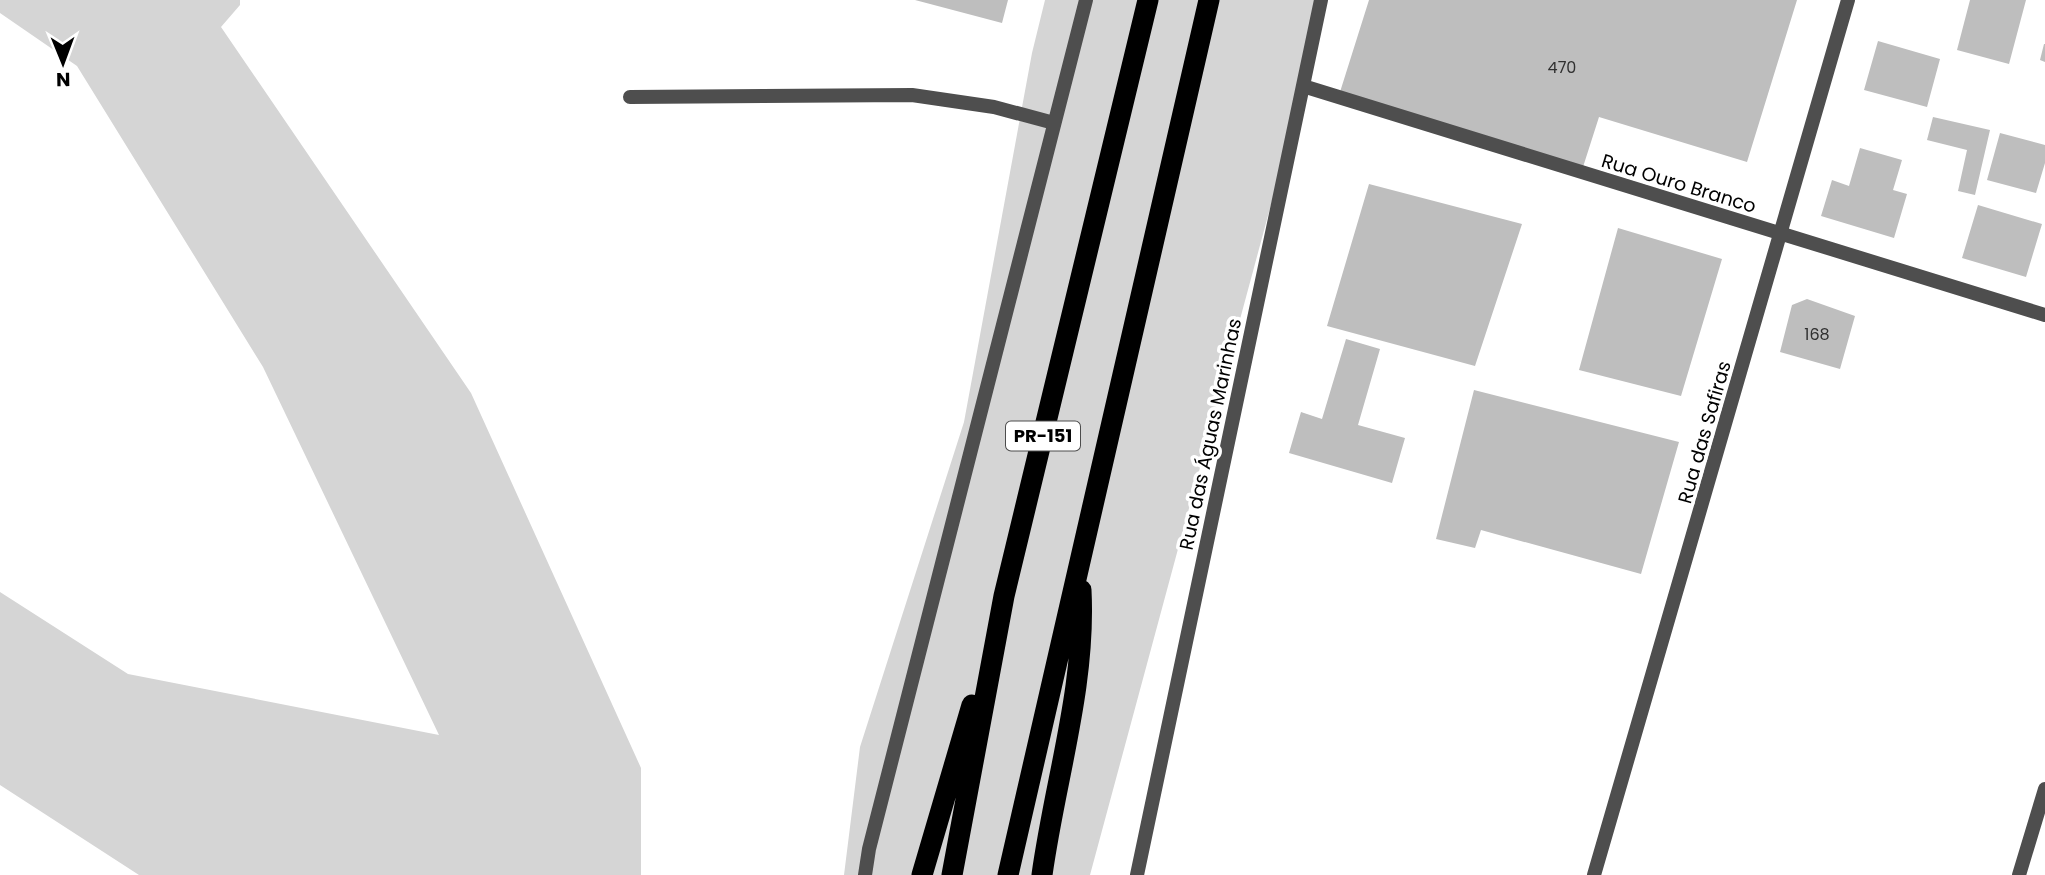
<svg xmlns="http://www.w3.org/2000/svg" width="2045" height="875" viewBox="0 0 2045 875" font-family="Poppins,sans-serif">
	<style>
		.green { fill: #d5d5d5 }
		.building { fill: #bebebe }
		.lines { fill: none; stroke-linecap: round; stroke-linejoin: round }
		.service { stroke: #4e4e4e; stroke-width: 14 }
		.minor { stroke: #4e4e4e; stroke-width: 14 }
		.motorway { stroke: #000; stroke-width: 21 }
		.labels { text-anchor: middle; stroke-width: 7; stroke-linejoin: round; paint-order: stroke }
		.number-label { font-size: 16px; fill: #303030 }
		.shield { fill: #fff; stroke: #4c4c4c; stroke-width: 2 }
		.shield-label { font-size: 18px; font-weight: bold; fill: #000 }
		.street-label { font-size: 19px; fill: #000; stroke: #fff }
	</style>
	<rect width="100%" height="100%" fill="#fff"/>
	<path class="green" d="M0 0H240V5L221 27 471 393 641 768V875H139L0 785V592L128 674 439 735 263 367 77 66 0 13Z
		M1045 0H1321L1303 86 1090 875H844L860 747 964 422 1032 53Z"/>
	<path class="building" d="M915 0H1008L1002 23Z
		M1369 0H1797L1747 162 1599 117 1583 167 1340 92Z
		M1970 0H2026L2009 64 1957 50Z
		M1878 41 1940 59 1927 107 1864 90Z
		M2044 44H2045V62L2040 60Z
		M1933 117 1990 130 1975 195 1958 191 1967 150 1927 140Z
		M2000 133 2045 145V163L2036 193 1987 180Z
		M1860 148 1902 160 1893 190 1907 194 1894 238 1821 216 1832 180 1849 186Z
		M1369 184 1522 224 1475 366 1327 326Z
		M1978 205 2042 224 2026 277 1962 258Z
		M1618 228 1722 259 1681 396 1579 370Z
		M1807 299 1855 316 1840 369 1780 352 1792 305Z
		M1346 339 1380 349 1358 425 1405 438 1392 483 1289 453 1301 412 1322 419Z
		M1474 390 1679 442 1641 574 1481 530 1475 548 1436 539Z"/>
	<g class="lines">
		<path class="service" d="M630 97 912 95 994 107 1054 123"/>
		<path class="minor" d="M1303 86 2045 315
			M865 875 869 849 1086 0
			M1137 875 1321 0
			M1594 875 1848 0
			M2019 875 2045 789"/>
		<path class="motorway" d="M922 875 972 705
			M952 875 1004 596 1148 0
			M1008 875 1209 0
			M1042 875C1055 780 1086 687 1081 590"/>
	</g>
	<g class="labels">
		<g class="number-label">
			<text x="1562" y="73">470</text>
			<text x="1817" y="340">168</text>
		</g>
		<rect class="shield" x="1006" y="421.5" width="74" height="29" rx="5"/>
		<g class="shield-label">
			<text x="1043" y="442">PR-151</text>
		</g>
		<g class="street-label">
			<text transform="translate(1679 183) rotate(17)" y="7">Rua Ouro Branco</text>
			<text transform="translate(1704 432) rotate(-74)" y="7">Rua das Safiras</text>
			<text transform="translate(1210 434) rotate(-78)" y="7">Rua das Águas Marinhas</text>
		</g>
	</g>
	<g transform="translate(63 63) rotate(179)" stroke="#ffffff" stroke-width="5" paint-order="stroke">
	<path d="M0-5L12 26L0 18L-12 26Z" fill="#000000"/>
	<text y="-10" font-size="19" font-weight="bold" text-anchor="middle" fill="#000000">N</text>
	</g>
</svg>
